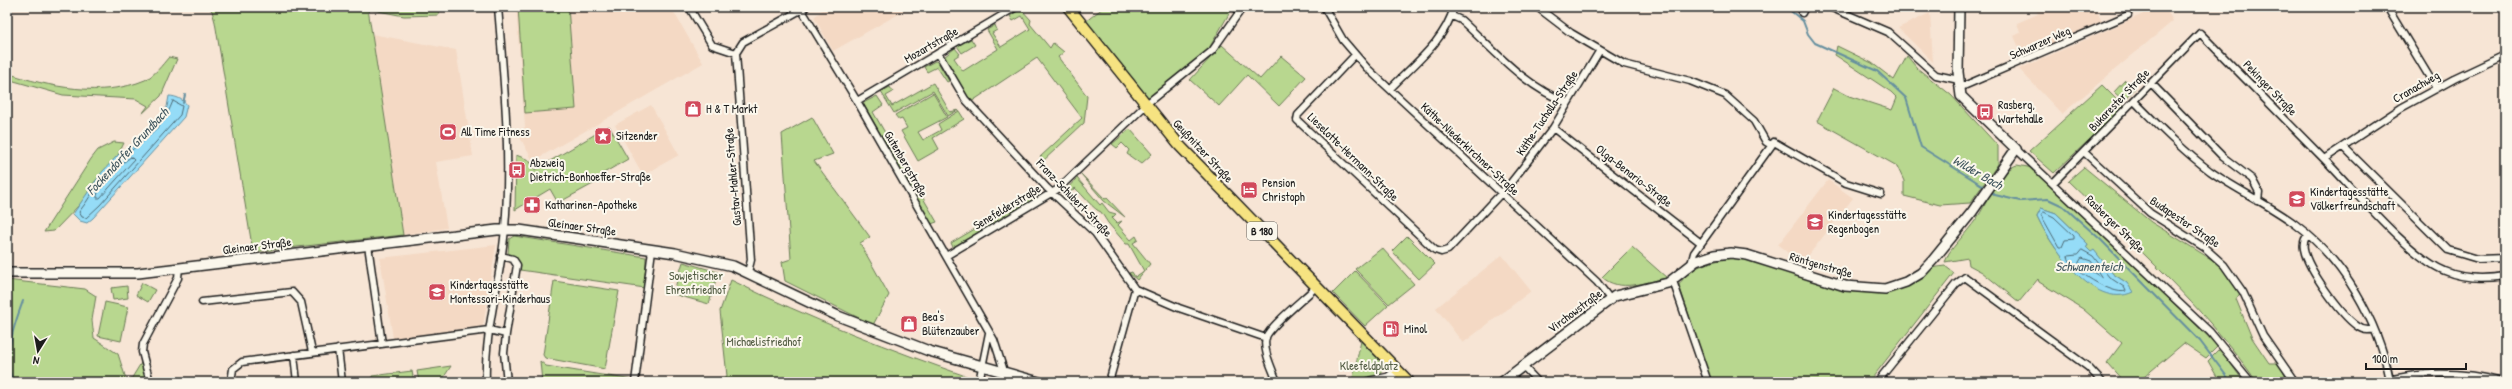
<svg xmlns="http://www.w3.org/2000/svg" width="2512" height="389" viewBox="0 0 2512 389" font-family="'Patrick Hand',sans-serif">
	<style>
		.built { fill: #f4d9c4 }
		.green { fill: #b8d78f; stroke: #6a7a56; fill-rule: evenodd }
		.water { fill: #95dcf7; stroke: #658f9f }
		.lines { fill: none; stroke-linecap: round; stroke-linejoin: round }
		.shore { stroke: #4c6974; stroke-width: 1 }
		.stream { stroke: #658f9f; stroke-width: 2 }
		.street-casing { stroke: #1c1c1c; stroke-width: 9 }
		.secondary-casing { stroke: #1c1c1c; stroke-width: 12 }
		.primary-casing { stroke: #1c1c1c; stroke-width: 13 }
		.street { stroke: #fbf7ec; stroke-width: 6 }
		.secondary { stroke: #fbf7ec; stroke-width: 9 }
		.primary { stroke: #f6e381; stroke-width: 10 }
		.labels { text-anchor: middle; stroke-width: 4; stroke-linejoin: round; paint-order: stroke }
		.shield { fill: #fbf7ec; stroke: #5f5e5a; stroke-width: 1 }
		.shield-label { font-size: 11px; font-weight: bold; fill: #1c1c1c }
		.street-label { font-size: 12px; fill: #1c1c1c; stroke: #fbf7ec }
		.poi-label { font-size: 12px; fill: #1c1c1c; stroke: #fbf7ec; text-anchor: start }
		.park-label { font-size: 12px; fill: #535d44; stroke: #fbf7ec }
		.water-label { font-size: 13px; font-style: italic; fill: #40565e; stroke: #fbf7ec }
	</style>
	<rect width="100%" height="100%" fill="#f7e5d5"/>
	<filter id="ink" filterUnits="userSpaceOnUse"><feTurbulence type="fractalNoise" baseFrequency=".025" numOctaves="2"/><feDisplacementMap in="SourceGraphic" scale="8" xChannelSelector="R" yChannelSelector="G"/><feConvolveMatrix kernelMatrix="1 2 1 2 8 2 1 2 1" color-interpolation-filters="sRGB"/></filter>
	<g filter="url(#ink)">
		<path class="built" d="M516 7H671L703 63 533 161 517 132 525 127Z
			M826 7H911L833 51 814 17Z
			M2035 7H2095L2102 22 2023 57 2014 36 2020 33 2017 23 2038 14Z
			M2159 7H2165L2173 21 2062 114 2019 69Z
			M1930 13 1933 62 1898 28Z
			M372 34 456 50 473 156 436 162 447 228 403 235Z
			M651 105 679 155 643 175 615 125Z
			M1828 180 1853 198 1802 264 1778 245Z
			M496 245 483 326 393 338 380 258Z
			M1502 255 1531 291 1463 343 1436 308Z"/>
		<path class="green" d="M208 7H438L439 15 404 16 368 9 403 235 253 252 215 22 212 11Z
			M518 7H568L576 109 525 113Z
			M1104 7H1233L1208 50 1148 99 1085 22Z
			M1021 9 1031 20 1030 24 1050 48 1053 43 1064 52 1058 57 1087 96 1084 123 1043 161 1040 157 1082 118 1037 58 971 102 944 57 955 48 960 54 954 58 963 71 998 49 987 30 995 25 997 30 992 33 1001 47 1030 29 1022 16 1013 21 1010 16Z
			M971 39 975 45 962 53 957 46Z
			M1222 45 1260 79 1281 56 1306 77 1279 106 1247 75 1219 106 1190 80Z
			M1837 46 1872 63 1894 80 1907 56 1917 68 1951 95 1998 146V164L1970 203 1940 205 1904 196V181L1897 166 1817 121 1834 88 1849 96 1892 110 1897 98 1891 92 1835 55Z
			M169 57 177 59 161 96 142 114 148 106 136 99 63 95 7 79V73C48 87 103 98 145 80 155 75 162 65 169 57Z
			M935 61 938 62 949 81 947 82 937 67 927 72 924 67Z
			M2125 80 2135 88 2124 101 2114 92Z
			M933 83 950 112 958 110 948 116 933 91 894 113 881 92 890 87 893 92 886 96 892 106Z
			M2102 85 2124 107 2054 173 2029 151Z
			M933 93 947 117 918 132 923 140 941 130 938 124 959 111 964 119 933 138 939 149 918 161 901 131 907 128 902 119 899 120 895 115Z
			M877 96 883 105 873 112 937 222 931 224 863 103Z
			M812 117 833 154 814 161 870 237 860 243 889 295 873 325 785 281 782 262 791 259 782 134Z
			M609 126 628 159 602 174 604 178 558 203 550 189 515 210 516 155 529 160 535 170Z
			M1130 129 1152 154 1141 164 1127 154 1129 150 1122 143 1117 148 1112 144Z
			M114 142 124 143 118 155 92 185 85 199 54 231 44 232 91 159 98 150Z
			M2017 165 2033 168 2218 346 2206 358 2184 343 2138 382H2124L2107 363 2122 343 2083 309 2039 282 2038 279 2019 302 1982 272 1969 265 1968 258 1945 262 1949 253C1960 238 1976 223 1984 206 1988 198 2004 168 2017 165ZM2041 208 2056 213 2088 244 2086 247 2113 274 2127 283 2114 295C2076 279 2054 252 2037 216Z
			M2084 167 2151 222 2219 264 2241 292 2236 299 2252 338 2269 363H2279L2288 382H2257C2204 307 2134 245 2068 181Z
			M1081 174 1105 199 1107 198 1125 217 1104 201Z
			M1077 178 1100 205 1102 203 1109 212 1116 214 1112 218 1117 223 1122 221 1118 225 1131 240 1136 236 1138 240 1133 243 1150 264 1137 280 1129 273 1132 272 1135 277 1144 271 1129 244H1126L1108 223 1101 212C1094 210 1083 195 1075 188L1067 195 1069 197 1067 199 1062 194Z
			M1036 193 1039 197 953 247 951 243Z
			M514 236 646 257 645 288 520 270 518 261 508 254 509 239Z
			M1407 236 1435 264 1419 279 1392 251Z
			M1632 247 1667 278C1646 282 1619 293 1602 277Z
			M1382 248 1414 284 1389 304 1355 269Z
			M1732 258 1753 260 1875 292 1929 268 1945 266 1954 273 1869 382H1711L1679 285C1690 265 1713 261 1732 258Z
			M683 262 718 272 709 304 673 294Z
			M1355 271 1388 305 1365 326 1333 293Z
			M7 280 85 289 96 296 92 320 94 338 118 354 127 382H7Z
			M731 280C810 319 891 350 974 379V382H712L727 376 720 311Z
			M554 281 619 291 605 369 545 358 543 355Z
			M142 283 155 290 148 302 136 295Z
			M127 286 128 298 113 300 111 288Z
			M105 302 128 307 121 341 98 336Z
			M1361 341 1384 364 1381 376 1352 382Z
			M2220 349 2244 382H2220L2208 361Z
			M540 361 546 366 633 380 632 382H542Z
			M141 363 147 382H130V381Z
			M451 366 442 380 419 382 417 371Z
			M412 371 414 382H372V376Z"/>
		<path class="water" d="M169 96C176 96 184 100 187 105L184 117 93 218 87 223 80 221 73 214 102 172 118 155 135 145 154 126 167 107Z
			M2041 208 2056 213 2088 244 2086 247 2091 252 2094 250 2113 274 2127 283 2133 292C2093 311 2051 246 2037 216Z"/>
		<g class="lines">
			<path class="shore" d="M173 101 182 106 180 115 100 205 86 218 82 217 79 212C89 200 95 186 105 174 130 145 158 141 173 101Z
				M131 157 134 160 100 198H97C96 186 121 163 131 157Z
				M2044 212 2054 217 2074 236V239L2065 240 2062 247H2059L2041 215Z
				M2082 250 2093 256 2109 277 2124 287 2126 291C2113 296 2069 269 2068 256L2077 255Z
				M2082 258 2091 261 2102 278 2079 263Z"/>
			<path class="stream" d="M1786 7 1803 21 1808 34 1815 43 1877 71 1906 98 1921 147 1985 187
				M183 103 185 95
				M1991 191 1995 195 2020 201 2048 199 2063 206 2101 240 2200 341 2231 382
				M12 382C4 353 13 328 23 301"/>
			<defs>
				<path id="street" d="M689 7 712 45 736 53
					M800 7 857 101 994 340 1003 368 1002 373
					M1324 7 1343 40 1367 68 1597 282 1610 299
					M1537 7 1571 33 1624 64 1690 81 1725 95 1754 121 1766 142 1771 145
					M1830 7 1888 32 1936 75 1959 80
					M2387 7 2436 88
					M1802 13 1805 7
					M1452 16 1461 20C1494 50 1525 87 1568 103
					M938 53 965 99 1047 188 1095 233 1135 289 1179 308 1266 338
					M1355 55 1298 115 1297 120 1435 250 1441 252 1448 250 1509 185 1531 157 1553 128 1600 50
					M2151 83 2223 157 2252 179 2259 192 2258 201
					M1959 88 2128 15
					M1390 89C1414 64 1445 41 1454 7
					M857 101 1016 7
					M2134 101C2158 125 2182 150 2210 171 2237 190 2268 204 2295 224 2344 260 2378 321 2390 380
					M1553 128 1701 243
					M2344 147 2448 250 2478 259 2505 258
					M2016 149 2210 332 2251 382
					M2084 152 2150 213 2205 248 2224 265 2243 292 2263 336 2295 382
					M2324 159C2353 188 2409 257 2445 271 2463 279 2485 279 2505 276
					M2054 182 2200 33 2324 159 2401 108 2454 79 2505 55
					M2308 235C2304 239 2303 244 2304 249 2307 268 2341 315 2357 326 2362 330 2368 331 2374 329
					M368 245 382 344
					M501 256 513 259 517 265 506 334
					M946 256 1058 189 1150 101 1212 51 1243 7
					M1691 264 1694 253 1774 142 1846 183 1881 194
					M748 272 751 260 736 53 743 42 806 7
					M1673 281 1708 382
					M202 302 292 292 301 302 312 352
					M338 349 342 382
					M294 355 297 382
					M1523 366 1538 382
					M150 382 142 352 143 344 178 278 179 267
					M231 382 233 369 242 362 489 330 506 334 504 353 507 382
					M486 382C484 330 501 280 505 228 511 155 504 80 498 7
					M635 382 652 250
					M979 382 989 333
					M1109 382 1135 289
					M1277 382C1273 370 1262 350 1266 337 1270 326 1306 297 1316 287
					M1877 382 1956 284 1965 277 2088 367 2102 382
					M2381 382C2420 371 2463 371 2502 382"/>
				<path id="secondary" d="M7 273H138L497 230H519L675 253 733 266 838 316 929 351 1039 382
					M1370 382 1389 378 1397 371
					M1502 382 1615 296 1668 283 1696 261 1714 255 1731 253 1747 255 1845 286 1885 289 1906 282 1921 273 1933 260 1972 212 2016 149 1961 96 1958 72 1959 7"/>
				<path id="primary" d="M1068 7 1179 145 1409 382"/>
			</defs>
			<use href="#street" class="street-casing"/>
			<use href="#secondary" class="secondary-casing"/>
			<use href="#primary" class="primary-casing"/>
			<use href="#street" class="street"/>
			<use href="#secondary" class="secondary"/>
			<use href="#primary" class="primary"/>
		</g>
	</g>
	<defs>
		<symbol id="shop-square" viewBox="-11 -11 22 22"><rect x="-9" y="-9" width="18" height="18" rx="4" fill="#d1495b" stroke="#fbf7ec"/><path d="M-5-2.5h2.3a2.7 3.5 0 0 1 5.4 0H5L5.5 6h-11ZM-1.5-2.5h3a1.5 2.3 0 0 0-3 0Z" fill="#fff"/></symbol>
		<symbol id="bus-square" viewBox="-11 -11 22 22"><rect x="-9" y="-9" width="18" height="18" rx="4" fill="#d1495b" stroke="#fbf7ec"/><path d="M-5-6H5V4H4V6H2V4H-2V6H-4V4H-5ZM-3.5-4V0h7V-4ZM-3.5 1.2v1.5H-2V1.2ZM2 1.2v1.5H3.5V1.2Z" fill="#fff"/></symbol>
		<symbol id="stadium-square" viewBox="-11 -11 22 22"><rect x="-9" y="-9" width="18" height="18" rx="4" fill="#d1495b" stroke="#fbf7ec"/><path d="M0-5a6.5 5 0 1 0 0 10a6.5 5 0 1 0 0-10ZM-3.5-1.8h7v3.6h-7Z" fill="#fff"/></symbol>
		<symbol id="sight-square" viewBox="-11 -11 22 22"><rect x="-9" y="-9" width="18" height="18" rx="4" fill="#d1495b" stroke="#fbf7ec"/><path d="M0-6L1.8-2.2L6-1.7L2.9 1.2L3.7 5.4L0 3.3L-3.7 5.4L-2.9 1.2L-6-1.7L-1.8-2.2Z" fill="#fff"/></symbol>
		<symbol id="hotel-square" viewBox="-11 -11 22 22"><rect x="-9" y="-9" width="18" height="18" rx="4" fill="#d1495b" stroke="#fbf7ec"/><path d="M-6-4.5h1.5V1H6V5H4.5V3h-9V5H-6ZM-4 0a1.8 1.8 0 1 1 3.6 0ZM.5 0V-2.5h3Q6-2.5 6 0Z" fill="#fff"/></symbol>
		<symbol id="school-square" viewBox="-11 -11 22 22"><rect x="-9" y="-9" width="18" height="18" rx="4" fill="#d1495b" stroke="#fbf7ec"/><path d="M0-5L7-2L0 1L-7-2ZM-4 1L0 2.5L4 1V4Q0 6-4 4Z" fill="#fff"/></symbol>
		<symbol id="pharmacy-square" viewBox="-11 -11 22 22"><rect x="-9" y="-9" width="18" height="18" rx="4" fill="#d1495b" stroke="#fbf7ec"/><path d="M-2-6h4v4h4v4h-4v4h-4v-4h-4v-4h4Z" fill="#fff"/></symbol>
		<symbol id="fuel-square" viewBox="-11 -11 22 22"><rect x="-9" y="-9" width="18" height="18" rx="4" fill="#d1495b" stroke="#fbf7ec"/><path d="M-5.5-6h7V0h2V4h1.3V-2.5L3-4.5l.8-.8L6-3V5H2.5V1h-1V6h-7ZM-4.2-4.7v3.2H.2V-4.7Z" fill="#fff"/></symbol>
	</defs>
	<g fill-rule="evenodd">
		<use href="#shop-square" x="683" y="99" width="20" height="20"/>
		<use href="#bus-square" x="1975" y="102" width="20" height="20"/>
		<use href="#stadium-square" x="438" y="122" width="20" height="20"/>
		<use href="#sight-square" x="593" y="126" width="20" height="20"/>
		<use href="#bus-square" x="507" y="160" width="20" height="20"/>
		<use href="#hotel-square" x="1239" y="180" width="20" height="20"/>
		<use href="#school-square" x="2287" y="189" width="20" height="20"/>
		<use href="#pharmacy-square" x="522" y="195" width="20" height="20"/>
		<use href="#school-square" x="1805" y="212" width="20" height="20"/>
		<use href="#school-square" x="427" y="282" width="20" height="20"/>
		<use href="#shop-square" x="899" y="314" width="20" height="20"/>
		<use href="#fuel-square" x="1381" y="319" width="20" height="20"/>
	</g>
	<g class="labels">
		<rect class="shield" x="1247" y="222" width="30" height="18" rx="3"/>
		<g class="shield-label">
			<text x="1262" y="235">B 180</text>
		</g>
		<g class="street-label">
			<text transform="translate(2040 43) rotate(-24)" y="4">Schwarzer Weg</text>
			<text transform="translate(931 45) rotate(-30)" y="4">Mozartstraße</text>
			<text transform="translate(2416 87) rotate(-30)" y="4">Cranachweg</text>
			<text transform="translate(2270 88) rotate(46)" y="4">Pekinger Straße</text>
			<text transform="translate(2119 100) rotate(-46)" y="4">Bukarester Straße</text>
			<text transform="translate(1547 113) rotate(-56)" y="4">Käthe-Tucholla-Straße</text>
			<text transform="translate(1470 149) rotate(43)" y="4">Käthe-Niederkirchner-Straße</text>
			<text transform="translate(1203 151) rotate(47)" y="4">Geußnitzer Straße</text>
			<text transform="translate(1353 157) rotate(44)" y="4">Lieselotte-Hermann-Straße</text>
			<text transform="translate(906 164) rotate(60)" y="4">Gutenbergstraße</text>
			<text transform="translate(1634 176) rotate(38)" y="4">Olga-Benario-Straße</text>
			<text transform="translate(733 177) rotate(-95)" y="4">Gustav-Mahler-Straße</text>
			<text transform="translate(1074 198) rotate(46)" y="4">Franz-Schubert-Straße</text>
			<text transform="translate(1007 207) rotate(-31)" y="4">Senefelderstraße</text>
			<text transform="translate(2185 222) rotate(34)" y="4">Budapester Straße</text>
			<text transform="translate(2115 224) rotate(44)" y="4">Rasberger Straße</text>
			<text transform="translate(582 227) rotate(8)" y="4">Gleinaer Straße</text>
			<text transform="translate(257 246) rotate(-7)" y="4">Gleinaer Straße</text>
			<text transform="translate(1821 265) rotate(16)" y="4">Röntgenstraße</text>
			<text transform="translate(1575 311) rotate(-37)" y="4">Virchowstraße</text>
		</g>
		<g class="poi-label">
			<text x="1998" y="109">Rasberg,<tspan x="1998" dy="14">Wartehalle</tspan></text>
			<text x="706" y="113">H &amp; T Markt</text>
			<text x="461" y="136">All Time Fitness</text>
			<text x="616" y="140">Sitzender</text>
			<text x="530" y="167">Abzweig<tspan x="530" dy="14">Dietrich-Bonhoeffer-Straße</tspan></text>
			<text x="1262" y="187">Pension<tspan x="1262" dy="14">Christoph</tspan></text>
			<text x="2310" y="196">Kindertagesstätte<tspan x="2310" dy="14">Völkerfreundschaft</tspan></text>
			<text x="545" y="209">Katharinen-Apotheke</text>
			<text x="1828" y="219">Kindertagesstätte<tspan x="1828" dy="14">Regenbogen</tspan></text>
			<text x="450" y="289">Kindertagesstätte<tspan x="450" dy="14">Montessori-Kinderhaus</tspan></text>
			<text x="922" y="321">Bea's<tspan x="922" dy="14">Blütenzauber</tspan></text>
			<text x="1404" y="333">Minol</text>
		</g>
		<g class="park-label">
			<text x="696" y="280">Sowjetischer<tspan x="696" dy="14">Ehrenfriedhof</tspan></text>
			<text x="764" y="346">Michaelisfriedhof</text>
			<text x="1369" y="370">Kleefeldplatz</text>
		</g>
		<g class="water-label">
			<text transform="translate(127 151) rotate(-47)" y="5">Fockendorfer Grundbach</text>
			<text transform="translate(1978 172) rotate(30)" y="5">Wilder Bach</text>
			<text x="2089" y="271">Schwanenteich</text>
		</g>
	</g>
	<rect width="2512" height="389" fill="none" stroke="#fbf7ec" stroke-width="24"/>
	<rect x="12" y="12" width="2488" height="365" fill="none" stroke="#1c1c1c" stroke-width="1.5" filter="url(#ink)"/>
	<g transform="translate(38 351) rotate(191)" stroke="#fbf7ec" stroke-width="3" paint-order="stroke">
	<path d="M0-3L7 15L0 10L-7 15Z" fill="#1c1c1c"/>
	<text y="-6" font-size="11" font-weight="bold" text-anchor="middle" fill="#1c1c1c">N</text>
	</g>
	<path d="M2366 363v6h100v-6" fill="none" stroke="#1c1c1c" stroke-width="2"/>
	<text x="2372" y="363" font-size="12" fill="#1c1c1c" stroke="#fbf7ec" stroke-width="3" paint-order="stroke">100 m</text>
</svg>
